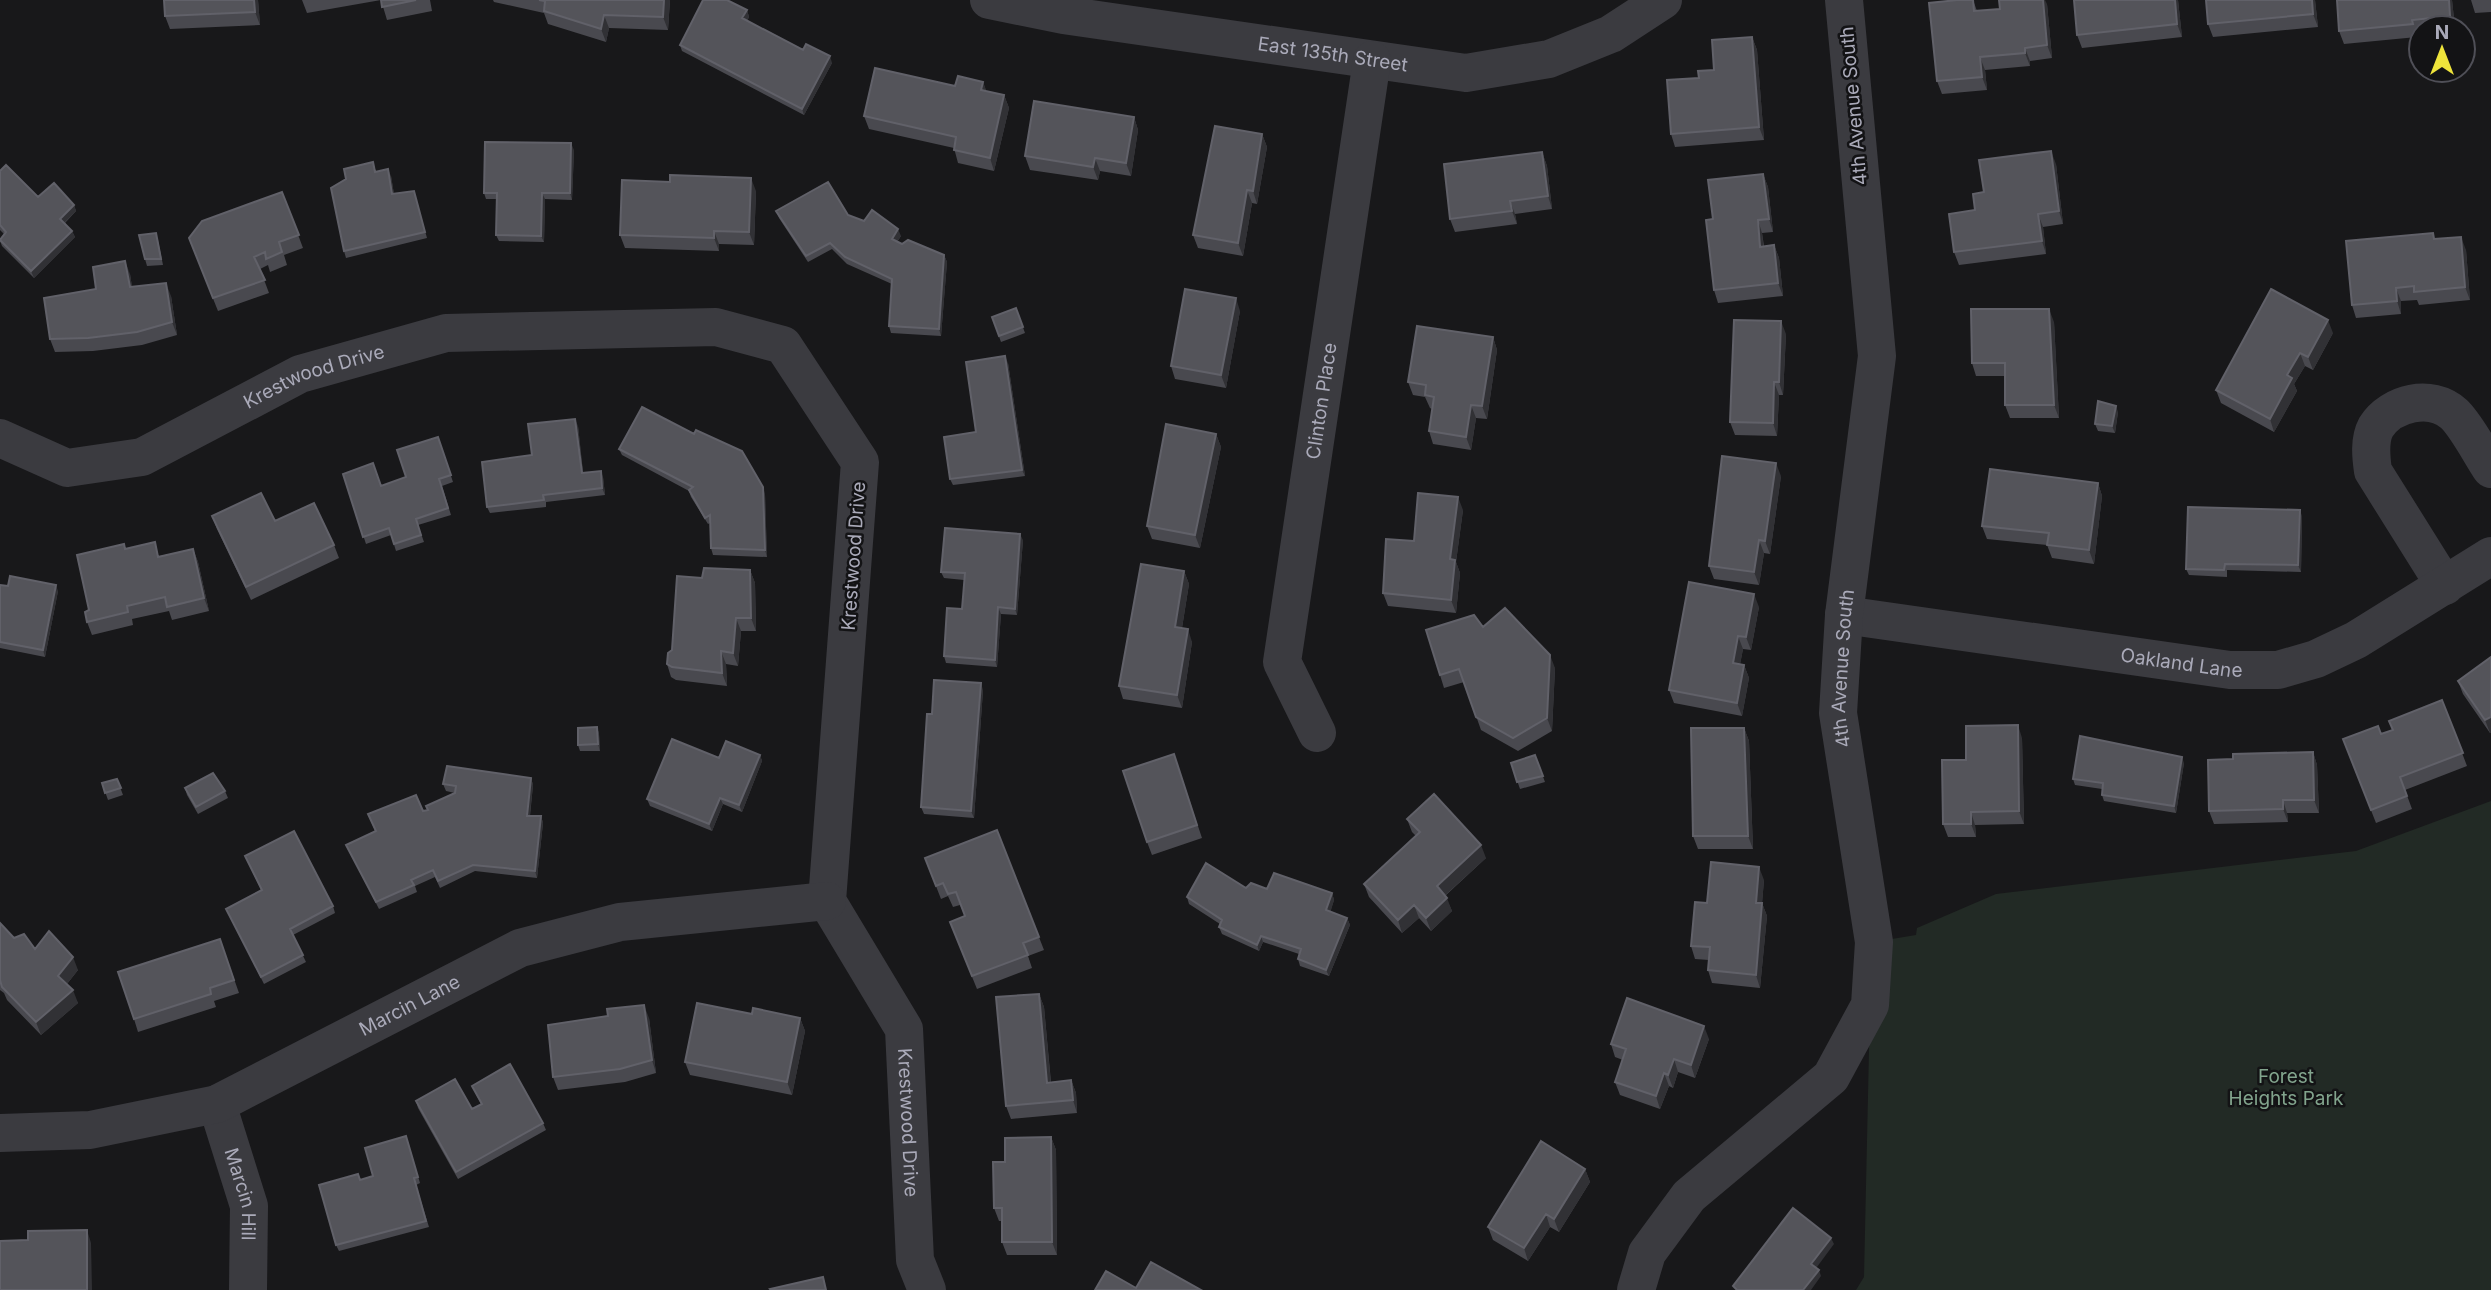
<svg xmlns="http://www.w3.org/2000/svg" width="2491" height="1290" viewBox="0 0 2491 1290" font-family="Inter,sans-serif">
	<style>
		.green { fill: #222a25 }
		.lines { fill: none; stroke-linecap: round; stroke-linejoin: round }
		.minor { stroke: #3b3b40; stroke-width: 38 }
		.wall { fill: #49494f }
		.shaded-wall { fill: #313135 }
		.building { fill: #54545a; stroke: #616169; stroke-width: 2 }
		.labels { text-anchor: middle; stroke-width: 5; stroke-linejoin: round; paint-order: stroke }
		.street-label { font-size: 19px; fill: #aaaab9; stroke: #131315 }
		.park-label { font-size: 19px; fill: #82a48d; stroke: #131315 }
	</style>
	<rect width="100%" height="100%" fill="#18181a"/>
	<path class="green" d="M2491 801V1290H1856L1864 1277 1870 1005 1874 942 1916 935 1917 928 1996 894 2356 851Z"/>
	<g class="lines">
		<g class="minor">
			<path id="s1" d="M989 0 1063 15 1466 73 1549 59 1611 34 1663 0"/>
			<path id="s2" d="M0 438 67 468 142 457 300 374 446 333 716 327 783 345 860 462 827 901 904 1029 915 1260 927 1290"/>
			<path d="M2445 586 2373 471C2371 457 2369 440 2376 427 2391 403 2431 393 2454 414 2466 425 2481 454 2491 469"/>
			<path id="s3" d="M1844 615 2230 670H2278L2316 659 2356 640 2491 556"/>
			<path id="s4" d="M1317 733 1282 662 1372 60"/>
			<path id="s5" d="M217 1104 249 1206 248 1290"/>
			<path id="s6" d="M0 1133 90 1130 217 1104 520 948 620 922 827 901"/>
			<path id="s7" d="M1636 1290 1647 1253 1689 1196 1831 1077 1870 1005 1874 942 1838 713 1844 615 1877 356 1844 0"/>
		</g>
	</g>
	<path class="wall" d="M164 0H258L260 25 170 29 165 16Z
		M302 0H381L307 13Z
		M381 0H430L432 11 387 20Z
		M493 0H670L668 30 609 28 606 42 548 24 544 13 494 2Z
		M1973 0 1977 11 2047 4 2052 58 2030 61V66L1985 70 1987 90 1942 94 1937 81Z
		M2178 0 2182 37 2082 48 2077 35Z
		M2206 0H2315L2318 27 2213 37 2208 24Z
		M2452 0 2455 28H2421V32L2417 33V37L2344 44 2339 31Z
		M2471 0H2491V12L2475 13Z
		M747 10 749 17 747 21 803 50 832 63 804 115 682 51 680 45Z
		M1752 37 1757 50 1764 140 1675 147 1671 134 1699 78 1714 70Z
		M983 82 986 91 1004 95 1009 108 994 171 958 163 954 148 869 129 864 116 955 86Z
		M1134 117 1138 130 1131 176 1100 171 1098 180 1030 170 1025 156Z
		M1262 134 1267 147 1257 204 1252 203 1243 256 1198 248 1193 235Z
		M574 150 572 200 545 199 544 242 499 241 496 235 497 199H486L484 193Z
		M1542 152 1547 166 1552 209 1515 214 1517 224 1455 232 1450 219Z
		M373 162 376 172 391 176 394 194 414 191 427 238 346 258 344 251Z
		M2056 164 2063 224 2043 227 2046 254 1959 265 1954 252 1984 192Z
		M0 171 38 197 74 205 76 211 65 223 72 231 75 237 34 278 2 246 0 241V239L4 234 0 230Z
		M1763 174 1768 187 1773 232 1762 233 1764 246 1774 245 1779 258 1783 296 1718 303 1714 290Z
		M756 191 754 245 719 244V251L625 248 620 235Z
		M282 192 303 248 284 255 287 265 270 272 268 265 260 269 269 293 218 311 194 251Z
		M776 211 848 215 901 236 897 242 902 244 944 255 947 262 941 336 891 333 889 326 892 284 847 264 832 249 808 262 779 218Z
		M2436 239 2466 250 2470 300 2419 305 2417 300 2401 301V314L2356 318 2352 305Z
		M158 240 163 265 147 266 145 259Z
		M130 274 132 287 171 296 177 335 142 345 93 351 55 352 50 339 96 289Z
		M1016 308 1025 333 1001 342 992 317Z
		M1240 311 1226 388 1175 379 1171 366Z
		M2054 322 2059 418H2010L2005 405V376H1976L1972 363Z
		M2333 333 2313 370 2305 366 2294 384 2297 391 2274 432 2221 403 2216 390Z
		M1786 334 1783 395H1779L1777 436 1735 435 1730 422Z
		M1493 337 1497 350 1487 419 1476 418 1471 450 1433 444 1429 431 1432 409 1430 408 1425 397 1413 395 1408 382Z
		M1008 363 1025 476 953 485 950 479 976 432Z
		M2118 412 2115 433 2098 431 2095 424Z
		M578 426 583 473 603 477 605 495 546 502V507L490 513 487 507 532 455Z
		M1216 434 1221 447 1200 548 1152 539 1147 526Z
		M438 437 453 482 442 486 451 515 418 525 424 542 396 551 391 535 366 544 343 474 381 486 406 477Z
		M619 449 765 494 767 557 713 555 711 548 710 523 708 524 691 497 689 491 622 455Z
		M1781 476 1770 554 1764 553 1759 585 1714 579 1709 566Z
		M2098 483 2102 496 2094 564 2052 558 2047 545 1987 539 1982 526Z
		M1463 510 1456 562 1460 573 1456 613 1388 606 1383 593 1414 541Z
		M212 516 334 545 339 558 251 600 217 529Z
		M2302 516 2301 572 2227 570V577L2189 575 2186 569Z
		M1023 540 1017 615 1001 614 997 667 946 663 944 656 962 609 964 580 944 578 941 572Z
		M125 549 160 556 193 549 198 562 209 611 172 620 169 611 132 619 133 625 92 635 87 622 89 610Z
		M750 570 755 583 756 631H741L738 666 726 664 727 686 676 680 671 677 667 664 702 578Z
		M1184 571 1189 584 1182 628 1192 642 1182 708 1123 699 1119 686Z
		M0 585 58 591 45 657 0 648Z
		M1759 607 1751 650 1743 649 1740 664 1744 665 1749 678 1742 716 1674 703 1669 690Z
		M1483 627 1555 668 1552 731 1518 751 1481 730 1464 682 1444 688 1440 675Z
		M2491 657 2490 733 2463 694 2458 681Z
		M983 690 974 818 924 814 921 807 932 714Z
		M2442 700 2467 766 2405 790 2412 809 2376 823 2343 739 2381 734 2393 730Z
		M597 727 599 734 600 751H580L578 745Z
		M1744 728 1749 741 1753 849H1698L1693 836Z
		M2022 738 2024 824 1975 825 1976 837H1948L1943 824 1966 760Z
		M2313 752 2317 765 2319 813H2287L2288 822 2214 824 2209 811 2233 759Z
		M1174 754 1202 838 1152 855 1147 842Z
		M760 755 762 761 742 812 723 804 712 831 650 806 647 799 719 758Z
		M1535 755 1545 782 1520 789 1511 763Z
		M2184 763 2176 813 2104 801 2102 795V789L2075 785 2073 779Z
		M531 778 533 785 530 816H541L543 823 537 878 475 871 440 888 435 877 415 886 417 892 379 909 346 845 375 831 368 814 427 810 455 793 446 791 443 784Z
		M117 779 123 795 108 800 102 783Z
		M185 788 225 791 228 798 198 814 187 795Z
		M1407 819 1486 858 1445 896 1452 911 1431 931 1419 918 1402 933 1369 897 1364 884 1416 836 1412 832Z
		M997 830 1044 950 1028 956 1032 968 977 989 955 935 965 916 960 905 953 907 948 896 941 899 925 858Z
		M245 856 333 906 335 913 293 935 306 962 264 984 226 909 261 890Z
		M1764 880 1762 903 1767 916 1760 988 1712 983 1708 970 1709 960 1695 959 1691 946 1707 903Z
		M1246 888 1332 893 1334 900 1330 912 1347 918 1350 925 1329 976 1300 966 1298 959 1299 954 1263 942 1259 951 1222 934 1219 927 1220 924 1189 904 1187 897Z
		M0 923 14 938 78 970 67 984 78 1003 41 1035 7 1000 4 993 0 990Z
		M220 939 239 993 214 1001 216 1007 138 1032 134 1019Z
		M1039 994 1044 1007 1051 1082 1071 1080 1076 1093 1077 1113 1011 1119 1006 1106Z
		M752 1014 800 1018 805 1031 792 1095 690 1075 685 1062Z
		M608 1016 649 1018 656 1073 625 1082 558 1090 553 1077Z
		M1709 1039 1695 1078 1678 1072 1673 1088 1669 1086 1660 1109 1620 1095 1615 1082 1623 1060 1615 1057 1611 1044Z
		M472 1086 543 1123 546 1130 458 1179 418 1108 416 1101 472 1109 481 1104Z
		M1051 1137 1056 1150 1057 1255H1007L1002 1242V1221H999L994 1208 1005 1162Z
		M408 1142 420 1183 416 1185 429 1227 339 1251 336 1245 360 1180 373 1176Z
		M1585 1169 1590 1182 1559 1232 1550 1227 1528 1261 1493 1240 1488 1227Z"/>
	<path class="shaded-wall" d="M254 0H258L260 25 255 12Z
		M664 0H670L668 30 663 17Z
		M2043 0H2045L2047 4 2052 58 2047 45Z
		M2175 0H2178L2182 37 2177 24Z
		M2312 0H2315L2318 27 2313 14Z
		M2449 0H2452L2455 28 2450 16Z
		M747 10 749 17 745 25 742 18Z
		M604 15 609 28 606 42 601 29Z
		M1752 37 1757 50 1764 140 1759 127Z
		M2025 48 2030 61V66L2025 53Z
		M830 56 832 63 804 115 802 109Z
		M1980 57 1985 70 1987 90 1982 77Z
		M983 82 988 95 981 90Z
		M1004 95 1009 108 994 171 990 158Z
		M1134 117 1138 130 1131 176 1126 163Z
		M1262 134 1267 147 1257 204 1253 191Z
		M571 143 574 150 572 200 570 193Z
		M2051 151 2056 164 2063 224 2059 211Z
		M1542 152 1547 166 1552 209 1548 196Z
		M1095 158 1100 171 1098 180 1093 167Z
		M388 169 391 176 395 201 392 194Z
		M1763 174 1768 187 1773 232 1769 219Z
		M751 178 756 191 754 245 749 232Z
		M1247 190 1252 203 1243 256 1238 243Z
		M542 193 545 199 544 242 541 236Z
		M1510 201 1515 214 1517 224 1512 211Z
		M74 205 76 211 62 225 60 219Z
		M2038 214 2043 227 2046 254 2042 241Z
		M1758 220 1762 233 1765 260 1760 247Z
		M898 229 901 236 894 246 892 239Z
		M72 231 75 237 34 278 31 271Z
		M714 231 719 244V251L714 238Z
		M2461 237 2466 250 2470 300 2465 287Z
		M1774 245 1779 258 1783 296 1778 283Z
		M944 255 947 262 941 336 939 329Z
		M125 261 130 274 134 300 130 287Z
		M166 283 171 296 177 335 172 322Z
		M2396 288 2401 301V314L2397 301Z
		M1236 298 1240 311 1226 388 1221 375Z
		M2049 309 2054 322 2059 418 2054 405Z
		M2328 320 2333 333 2313 370 2308 357Z
		M1781 321 1786 334 1783 395 1779 382Z
		M1493 337 1497 350 1487 419 1482 406Z
		M2300 353 2305 366 2294 384 2297 391 2274 432 2270 419 2287 375Z
		M1005 356 1008 363 1025 476 1022 470Z
		M1774 382 1779 395 1777 436 1773 423Z
		M1471 405 1476 418 1471 450 1466 437Z
		M2116 406 2118 412 2115 433 2112 426Z
		M575 419 578 426 584 480 582 473Z
		M1216 434 1221 447 1200 548 1195 535Z
		M1776 463 1781 476 1770 554 1765 541Z
		M601 471 603 477 605 495 602 488Z
		M2098 483 2102 496 2094 564 2089 550Z
		M763 487 765 494 767 557 765 550Z
		M1458 497 1463 510 1456 562 1460 573 1456 613 1451 600 1450 559Z
		M2300 510 2302 516 2301 572 2298 565Z
		M1020 534 1023 540 1017 615 1015 609Z
		M1759 540 1764 553 1759 585 1754 572Z
		M193 549 198 562 209 611 204 598Z
		M750 570 755 583 756 631 751 618Z
		M1184 571 1189 584 1180 640 1175 627Z
		M56 585 58 591 45 657 43 650Z
		M1754 594 1759 607 1751 650 1746 637Z
		M998 607 1001 614 997 667 995 660Z
		M736 618 741 631 738 666 733 653Z
		M1188 629 1192 642 1182 708 1177 695Z
		M1738 636 1743 649 1738 676 1733 663Z
		M721 651 726 664 727 686 722 673Z
		M1550 655 1555 668 1552 731 1547 718Z
		M1744 665 1749 678 1742 716 1737 703Z
		M981 683 983 690 974 818 971 811Z
		M2491 717V733H2490L2485 720Z
		M2018 725 2022 738 2024 824 2019 811Z
		M597 727 599 734 600 751 598 744Z
		M1744 728 1749 741 1753 849 1748 836Z
		M2313 752 2317 765 2319 813 2314 800Z
		M760 755 762 761 742 812 739 805Z
		M2182 757 2184 763 2176 813 2174 806Z
		M531 778 533 785 529 822 527 816Z
		M720 798 723 804 712 831 709 824Z
		M2283 800 2287 813 2288 822 2283 809Z
		M1971 812 1975 825 1976 837 1971 824Z
		M541 816 543 823 537 878 535 871Z
		M1481 845 1486 858 1441 899 1437 886Z
		M1759 867 1764 880 1761 916 1756 903Z
		M1332 893 1334 900 1329 917 1326 910Z
		M1447 898 1452 911 1431 931 1426 918Z
		M1762 903 1767 916 1760 988 1756 975Z
		M1414 905 1419 918 1402 933 1398 920Z
		M1347 918 1350 925 1329 976 1326 970Z
		M1261 936 1263 942 1259 951 1257 945Z
		M73 957 78 970 63 989 58 976Z
		M73 990 78 1003 41 1035 36 1022Z
		M1039 994 1044 1007 1052 1096 1047 1083Z
		M644 1005 649 1018 656 1073 652 1060Z
		M800 1018 805 1031 792 1095 787 1082Z
		M1704 1026 1709 1039 1695 1078 1691 1065Z
		M1674 1059 1678 1072 1673 1088 1668 1075Z
		M1664 1073 1669 1086 1660 1109 1656 1096Z
		M1071 1080 1076 1093 1077 1113 1073 1100Z
		M1051 1137 1056 1150 1057 1255 1052 1242Z
		M1585 1169 1590 1182 1559 1232 1554 1219Z
		M1546 1214 1550 1227 1528 1261 1524 1248Z
		M87 1230 91 1243 92 1290H87Z
		M1831 1238 1834 1244 1814 1271 1811 1264Z
		M1819 1270 1821 1276 1811 1290H1803Z"/>
	<path class="building" d="M164 0H254L255 12 165 16Z
		M381 0H416L382 7Z
		M539 0H664L663 17 604 15 601 29 544 11 545 1Z
		M703 0H727L747 10 742 18 803 50 806 44 830 56 802 109 680 45Z
		M1957 0H1973L1974 11 2000 9 1999 0H2043L2047 45 2025 48V53L1980 57 1982 77 1937 81 1929 3Z
		M2074 0H2175L2177 24 2077 35Z
		M2206 0H2312L2313 14 2208 24Z
		M2337 0H2449L2450 16 2412 20 2413 24 2339 31Z
		M1752 37 1759 127 1671 134 1667 80 1699 78 1698 71 1714 70 1712 40Z
		M875 68 955 86 958 76 983 82 981 90 1004 95 990 158 954 150 956 137 864 116Z
		M1034 101 1134 117 1126 163 1095 158 1093 167 1025 156Z
		M1215 126 1262 134 1253 191 1247 190 1238 243 1193 235Z
		M485 142 571 143 570 193H542L541 236 496 235 497 193H484Z
		M2051 151 2059 211 2038 214 2042 241 1954 252 1949 214 1975 210 1973 194 1984 192 1979 160Z
		M1542 152 1548 196 1510 201 1512 211 1450 219 1444 164Z
		M373 162 375 172 388 169 392 194 414 191 425 232 344 251 331 188 346 179 344 169Z
		M6 165 38 197 54 183 74 205 60 219 72 231 31 271 0 240 6 232 0 225V171Z
		M1763 174 1769 219 1758 220 1760 247 1774 245 1778 283 1714 290 1706 220 1713 219 1708 180Z
		M670 175 751 178 749 232 714 231V238L620 235 622 180 670 182Z
		M828 182 848 215 864 221 872 210 898 229 892 239 902 244 908 240 944 255 939 329 889 326 892 279 845 257 830 243 806 256 776 211Z
		M282 192 299 235 279 242 282 252 266 259 265 252 254 257 265 280 213 298 189 238 202 221Z
		M156 233 161 259H145L139 235Z
		M2433 233 2434 239 2461 237 2465 287 2414 292V286L2396 288 2397 301 2352 305 2346 241Z
		M125 261 130 287 166 283 172 322 137 332 88 338 50 339 44 298 96 289 93 267Z
		M1185 289 1236 298 1221 375 1171 366Z
		M2271 289 2328 320 2308 357 2300 353 2287 375 2292 378 2270 419 2216 390Z
		M1016 308 1023 327 999 336 992 317Z
		M1971 309H2049L2054 405H2005V363H1972Z
		M1734 320 1781 321 1779 382H1774L1773 423 1730 422Z
		M1417 326 1493 337 1482 406 1471 405 1466 437 1429 431 1434 397 1425 395 1426 385 1408 382Z
		M1005 356 1022 470 950 479 944 437 976 432 966 362Z
		M2098 401 2116 406 2112 426 2095 424Z
		M642 407 694 434 696 430 742 451 763 487 765 550 711 548 710 515 705 518 689 490 693 487 619 449Z
		M575 419 582 473 601 471 602 488 543 495 544 500 487 507 482 462 532 455 528 424Z
		M1166 424 1216 434 1195 535 1147 526Z
		M438 437 451 475 439 479 448 508 416 519 421 535 394 544 389 528 363 537 343 474 373 463 381 486 406 477 397 450Z
		M1722 456 1776 463 1765 541 1759 540 1754 572 1709 566Z
		M1990 469 2098 483 2089 550 2047 545 2049 533 1982 526Z
		M261 493 275 521 314 503 334 545 246 587 212 516Z
		M1418 493 1458 497 1450 559 1455 560 1451 600 1383 593 1386 539 1414 541Z
		M2188 507 2300 510 2298 565 2225 564 2224 570 2186 569Z
		M945 528 1020 534 1015 609 998 607 995 660 944 656 947 608 962 609 965 573 941 572Z
		M155 542 158 557 193 549 204 598 167 607 165 597 127 606 128 612 87 622 85 612 89 610 77 555 124 544 125 549Z
		M1141 564 1184 571 1175 627 1188 629 1177 695 1119 686Z
		M704 568 750 570 751 618H736L733 653 721 651 722 673 672 667 667 664 668 653 672 650 677 576 702 578Z
		M10 576 56 585 43 650 0 642V585L8 586Z
		M1689 582 1754 594 1746 637 1738 636 1733 663 1744 665 1737 703 1669 690Z
		M1505 608 1550 655 1547 718 1513 738 1476 717 1459 669 1440 675 1426 630 1474 615 1483 627Z
		M2491 657V717L2485 720 2458 681Z
		M934 680 981 683 971 811 921 807 927 714H932Z
		M2442 700 2463 753 2400 777 2407 796 2371 810 2343 739 2378 726 2381 734 2393 730 2389 721Z
		M2018 725 2019 811 1971 812V824H1943L1942 760H1966V726Z
		M597 727 598 744 578 745V728Z
		M1691 728H1744L1748 836H1693Z
		M2080 736 2182 757 2174 806 2102 795 2103 783 2073 779Z
		M672 739 719 758 726 741 760 755 739 805 720 798 709 824 647 799Z
		M2313 752 2314 800H2283V809L2209 811 2208 760 2233 759V754Z
		M1174 754 1197 825 1147 842 1123 771Z
		M1535 755 1543 776 1517 782 1511 763Z
		M447 766 531 778 527 816H541L535 871 473 865 438 881 433 870 411 880 414 885 376 902 346 845 376 831 368 814 416 795 423 811 428 810 426 806 455 793 456 786 443 784Z
		M213 773 225 791 196 807 185 788Z
		M117 779 121 788 105 793 102 783Z
		M1434 794 1481 845 1437 886 1447 898 1426 918 1414 905 1398 920 1364 884 1420 832 1407 819Z
		M997 830 1039 937 1023 943 1028 955 972 976 950 922 965 916 956 892 948 894 943 883 936 886 925 858Z
		M294 831 333 906 290 929 303 955 261 977 226 909 262 890 245 856Z
		M1711 862 1759 867 1756 903H1762L1756 975 1708 970 1710 947 1691 946 1695 902 1707 903Z
		M1206 863 1246 888 1251 883 1267 889 1274 873 1332 893 1326 910 1347 918 1326 970 1298 959 1301 949 1261 936 1257 945 1219 927 1222 920 1187 897Z
		M0 923 14 938 24 934 35 949 49 931 73 957 58 976 73 990 36 1022 2 987 0 980Z
		M220 939 234 980 210 988 211 994 134 1019 118 972Z
		M1039 994 1047 1083 1071 1080 1073 1100 1006 1106 996 997Z
		M1627 998 1704 1026 1691 1065 1674 1059 1668 1075 1664 1073 1656 1096 1615 1082 1626 1049 1611 1044Z
		M697 1003 752 1014 753 1008 800 1018 787 1082 685 1062Z
		M644 1005 652 1060 620 1069 553 1077 548 1025 608 1016 607 1009Z
		M510 1064 543 1123 456 1172 416 1101 455 1079 472 1109 482 1104 472 1086Z
		M406 1136 418 1177 414 1178 426 1221 336 1245 319 1185 358 1174 360 1180 373 1176 365 1148Z
		M1051 1137 1052 1242H1002V1208H994L993 1162H1005V1138Z
		M1541 1141 1585 1169 1554 1219 1546 1214 1524 1248 1488 1227Z
		M1793 1208 1831 1238 1811 1264 1819 1270 1803 1290H1737L1733 1286Z
		M87 1230V1290H0V1241L28 1240V1231Z
		M1151 1262 1201 1290H1095L1106 1271 1136 1288Z
		M823 1277 826 1290H771L770 1289Z"/>
	<g class="labels">
		<g class="street-label">
			<text dy="7" stroke="none"><textPath href="#s1" startOffset="348">East 135th Street</textPath></text>
			<text transform="translate(1853 106) rotate(-95)" y="7">4th Avenue South</text>
			<text dy="7" stroke="none"><textPath href="#s2" startOffset="340">Krestwood Drive</textPath></text>
			<text dy="7" stroke="none"><textPath href="#s4" startOffset="343">Clinton Place</textPath></text>
			<text transform="translate(853 556) rotate(-86)" y="7">Krestwood Drive</text>
			<text dy="7" stroke="none"><textPath href="#s3" startOffset="341">Oakland Lane</textPath></text>
			<text dy="7" stroke="none"><textPath href="#s7" startOffset="716">4th Avenue South</textPath></text>
			<text dy="7" stroke="none"><textPath href="#s6" startOffset="436">Marcin Lane</textPath></text>
			<text dy="7" stroke="none"><textPath href="#s2" startOffset="1642">Krestwood Drive</textPath></text>
			<text dy="7" stroke="none"><textPath href="#s5" startOffset="94">Marcin Hill</textPath></text>
		</g>
		<g class="park-label">
			<text x="2286" y="1083">Forest<tspan x="2286" dy="22">Heights Park</tspan></text>
		</g>
	</g>
	<g transform="translate(2442 49)"><circle r="33" fill="#131315" stroke="#4f4f57" stroke-width="2"/>
	<path d="M0-5L12 26L0 18L-12 26Z" fill="#eee43b"/>
	<text y="-10" font-size="19" font-weight="bold" text-anchor="middle" fill="#aaaab9">N</text>
	</g>
</svg>
